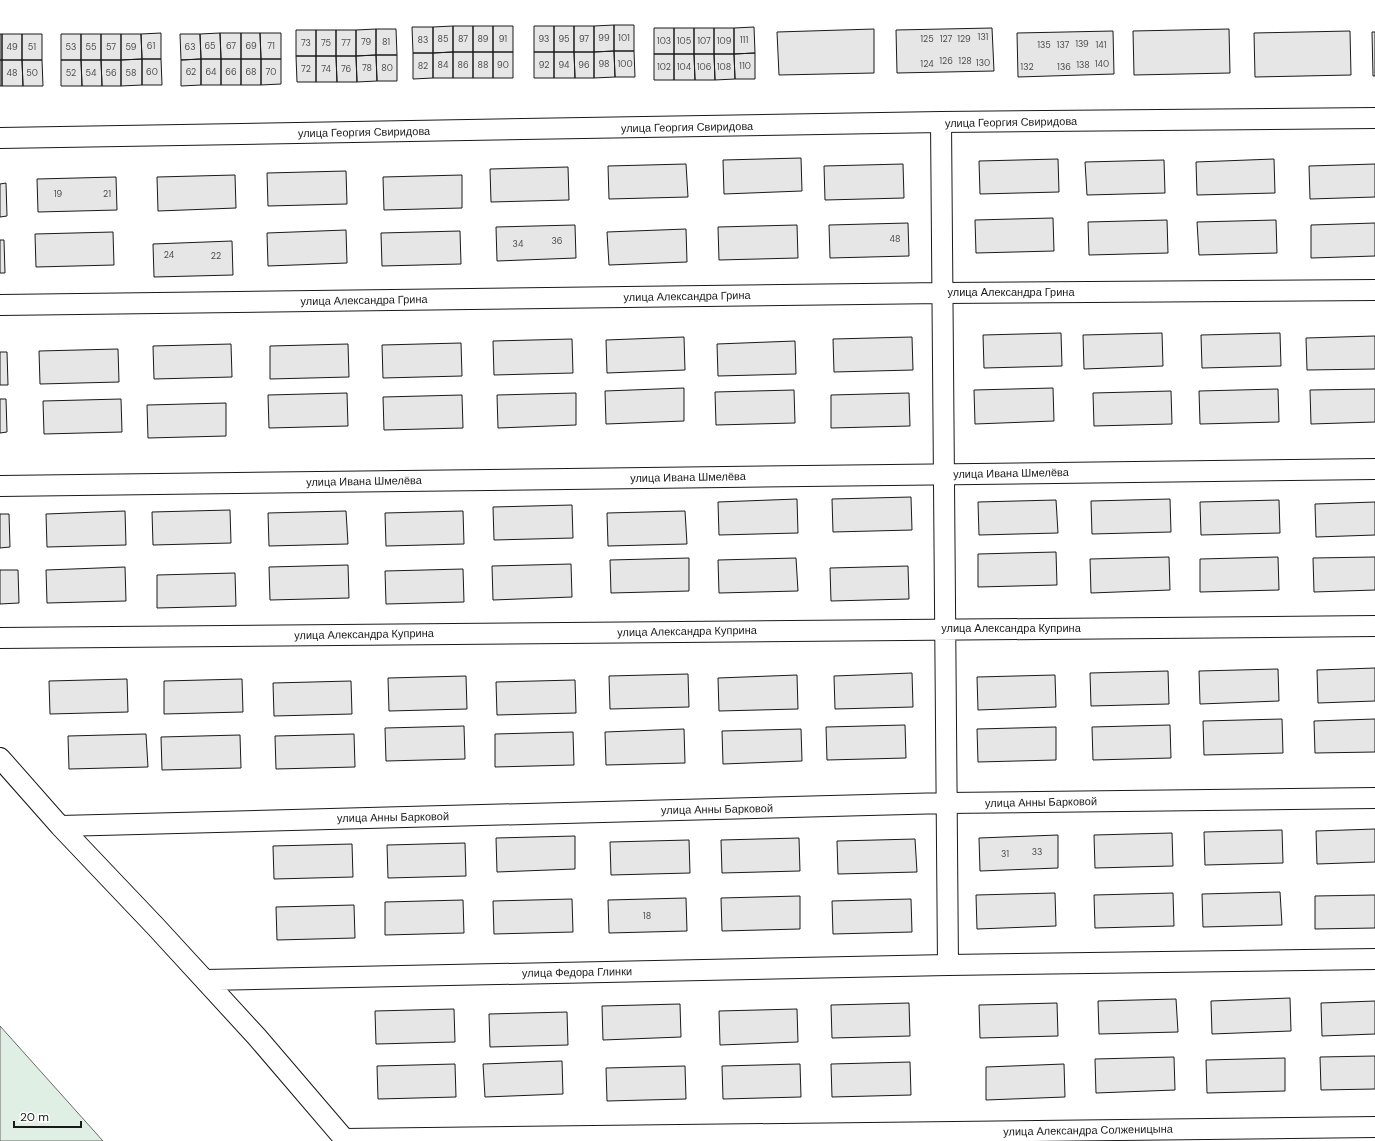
<svg xmlns="http://www.w3.org/2000/svg" width="1375" height="1141" viewBox="0 0 1375 1141" font-family="'DM Sans',sans-serif">
	<style>
		.green { fill: #e0efe3; stroke: #6a6a6a }
		.building { fill: #e6e6e6; stroke: #1a1a1a }
		.lines { fill: none; stroke-linecap: round; stroke-linejoin: round }
		.street-casing { stroke: #1a1a1a; stroke-width: 22 }
		.street { stroke: #fff; stroke-width: 20 }
		.labels { text-anchor: middle; stroke-width: 3; stroke-linejoin: round; paint-order: stroke }
		.number-label { font-size: 9px; fill: #4d4d4d }
		.street-label { font-size: 11px; fill: #1a1a1a; stroke: #fff }
	</style>
	<rect width="100%" height="100%" fill="#fff"/>
	<path class="green" d="M0 1026 103 1141H0Z"/>
	<path class="building" d="M614 25H634V51H614Z
		M614 25V51L594 52V26Z
		M453 26V52L433 53V27Z
		M453 26H473V52H453Z
		M473 26H493V52H473Z
		M493 26H513V52H493Z
		M534 26H554V52H534Z
		M554 26H574V52H554Z
		M574 26H594V52H574Z
		M412 27H433V53H413Z
		M754 27 755 53 734 54V28Z
		M654 28H674V54H654Z
		M674 28H694V54H674Z
		M694 28H714V54H694Z
		M714 28H734V54H714Z
		M992 28 994 71 897 73 896 30Z
		M376 29H396L397 55H376Z
		M376 29V55L356 56V30Z
		M874 29V73L779 75 777 32Z
		M1229 29 1230 73 1134 75 1133 31Z
		M296 30H316V56H296Z
		M316 30H336V56H316Z
		M336 30H356V56H336Z
		M1113 31 1114 74 1018 77 1017 33Z
		M1350 31 1351 75 1255 77 1254 33Z
		M1372 32H1375V76H1373Z
		M161 33V59H142L141 34Z
		M220 33 221 59H201L200 34Z
		M220 33H241V59H221Z
		M241 33H260L261 59H241Z
		M260 33H281V59H261Z
		M0 34H2V60H0Z
		M2 34H22V60H2Z
		M22 34H42V60H22Z
		M61 34H81V60H61Z
		M81 34H101V60H81Z
		M101 34H121V60H101Z
		M121 34H141L142 59 121 60Z
		M180 34H200L201 59 181 60Z
		M614 51H634L635 77H615Z
		M614 51 615 77 594 78V52Z
		M453 52V78H433V53Z
		M453 52H473V78H453Z
		M473 52H493V78H473Z
		M493 52H513V78H493Z
		M534 52H554V78H534Z
		M554 52H574L575 78H554Z
		M574 52H594V78H575Z
		M413 53H433V78L413 79Z
		M755 53V79H735L734 54Z
		M654 54H674V80H654Z
		M674 54H694L695 80H674Z
		M694 54H714L715 80H695Z
		M714 54H734L735 79 715 80Z
		M376 55H397V81H377Z
		M376 55 377 81 357 82 356 56Z
		M296 56H316V82H297Z
		M316 56H336L337 82H316Z
		M336 56H356L357 82H337Z
		M142 59H161L162 85H142Z
		M142 59V85L121 86V60Z
		M201 59H221V85H201Z
		M201 59V85L181 86V60Z
		M221 59H241V85H221Z
		M241 59H261V85H241Z
		M261 59H281V84L261 85Z
		M0 60H2V86H0Z
		M2 60H22L23 86H2Z
		M22 60H42L43 86H23Z
		M61 60H81L82 86H61Z
		M81 60H101L102 86H82Z
		M101 60H121V86H102Z
		M801 158 802 191 724 194 723 160Z
		M1058 159 1059 192 980 194 979 161Z
		M1274 159 1275 193 1197 195 1196 162Z
		M1164 160 1165 193 1087 195 1085 162Z
		M686 164 688 197 609 199 608 166Z
		M903 164 904 198 825 200 824 166Z
		M1375 164V197L1310 199 1309 166Z
		M568 167 569 200 491 202 490 169Z
		M346 171 347 204 268 206 267 173Z
		M235 175 236 208 158 211 157 177Z
		M462 175V208L384 210 383 177Z
		M116 177 117 210 38 212 37 179Z
		M6 183 7 216 0 217V184Z
		M1053 218 1054 251 976 253 975 220Z
		M1167 220 1168 253 1089 255 1088 222Z
		M1276 220 1277 253 1199 255 1197 222Z
		M908 223 909 256 830 258 829 225Z
		M1375 223V256L1311 258V225Z
		M575 225 576 258 497 261 496 227Z
		M797 225 798 258 719 260 718 227Z
		M686 229 687 262 609 265 607 232Z
		M346 230 347 263 268 266 267 233Z
		M460 231 461 264 382 266 381 233Z
		M113 232 114 265 36 267 35 234Z
		M0 240H4L5 273H0Z
		M232 241 233 275 154 277 153 244Z
		M1061 333 1062 366 984 368 983 335Z
		M1162 333 1163 366 1084 369 1083 335Z
		M1280 333 1281 366 1202 368 1201 335Z
		M1375 336V369L1307 370 1306 338Z
		M684 337 685 370 607 373 606 340Z
		M912 337 913 370 834 372 833 339Z
		M572 339 573 373 494 375 493 341Z
		M795 341 796 374 718 376 717 344Z
		M461 343 462 376 383 378 382 345Z
		M231 344 232 377 154 379 153 346Z
		M348 344 349 377 270 379V346Z
		M118 349 119 382 40 384 39 351Z
		M0 352H7L8 385H0Z
		M684 388V421L606 424 605 391Z
		M1053 388 1054 421 975 424 974 390Z
		M1278 389 1279 422 1200 424 1199 391Z
		M1375 389V422L1311 424 1310 390Z
		M794 390 795 423 716 425 715 392Z
		M1171 391 1172 424 1094 426 1093 393Z
		M347 393 348 426 269 428 268 395Z
		M576 393V425L498 428 497 395Z
		M909 393 910 426 831 428V395Z
		M462 395 463 428 384 430 383 397Z
		M0 399H6L7 432 0 433Z
		M121 399 122 432 44 434 43 401Z
		M226 403V436L148 438 147 405Z
		M911 497 912 530 833 532 832 499Z
		M797 499 798 533 719 535 718 502Z
		M1170 499 1171 532 1092 534 1091 501Z
		M1056 500 1058 533 979 535 978 502Z
		M1279 500 1280 533 1201 535 1200 502Z
		M1375 502V535L1316 537 1315 504Z
		M572 505 573 538 494 540 493 507Z
		M230 510 231 543 153 545 152 512Z
		M125 511 126 545 47 547 46 514Z
		M346 511 348 544 269 546 268 513Z
		M463 511 464 544 386 546 385 513Z
		M685 511 687 544 608 546 607 513Z
		M0 514H9L10 547 0 548Z
		M1056 552 1057 585 978 587V554Z
		M1169 557 1170 590 1091 593 1090 559Z
		M1278 557 1279 590 1200 592V559Z
		M1375 557V590L1314 592 1313 558Z
		M689 558V591L611 593 610 560Z
		M796 558 798 591 719 593 718 560Z
		M571 564 572 597 493 600 492 566Z
		M348 565 349 598 270 600 269 567Z
		M908 566 909 599 831 601 830 568Z
		M125 567 126 601 47 603 46 570Z
		M463 569 464 602 386 604 385 571Z
		M0 570H18L19 603 0 604Z
		M235 573 236 606 157 608V575Z
		M1375 668V701L1318 703 1317 670Z
		M1278 669 1279 701 1200 704 1199 671Z
		M1168 671 1169 704 1091 706 1090 673Z
		M912 673 913 707 835 709 834 676Z
		M688 674 689 707 610 709 609 676Z
		M797 675 798 709 719 711 718 678Z
		M1055 675 1056 707 978 710 977 677Z
		M466 676 467 709 389 711 388 678Z
		M127 679 128 712 50 714 49 681Z
		M242 679 243 712 164 714V681Z
		M575 680 576 713 497 715 496 682Z
		M351 681 352 714 274 716 273 683Z
		M1282 719 1283 753 1204 755 1203 721Z
		M1375 719V752L1315 753 1314 721Z
		M905 725 906 758 827 760 826 727Z
		M1170 725 1171 758 1093 760 1092 727Z
		M464 726 465 759 386 761 385 728Z
		M1056 727V760L978 762 977 729Z
		M684 729 685 763 606 765 605 732Z
		M801 729 802 761 723 764 722 731Z
		M573 732 574 765 495 767V734Z
		M146 734 148 767 69 769 68 736Z
		M354 734 355 767 276 769 275 736Z
		M240 735 241 768 162 770 161 737Z
		M1375 829V862L1317 864 1316 831Z
		M1282 830 1283 863 1205 865 1204 832Z
		M1172 833 1173 866 1095 868 1094 835Z
		M1058 835V868L980 871 979 838Z
		M575 836V869L497 872 496 838Z
		M799 838 800 871 722 873 721 840Z
		M915 839 917 872 838 874 837 841Z
		M689 840 690 873 611 875 610 842Z
		M465 843 466 876 388 878 387 845Z
		M352 844 353 877 274 879 273 846Z
		M1280 892 1282 925 1203 927 1202 894Z
		M1055 893 1056 926 977 929 976 895Z
		M1173 893 1174 926 1095 928 1094 895Z
		M1375 895V928L1315 929V896Z
		M800 896V929L722 931 721 898Z
		M686 898 687 931 609 933 608 900Z
		M572 899 573 932 494 934 493 901Z
		M911 899 912 932 833 934 832 901Z
		M463 900 464 933 385 935V902Z
		M354 905 355 938 277 940 276 907Z
		M1290 998 1291 1031 1212 1034 1211 1001Z
		M1176 999 1178 1032 1099 1034 1098 1001Z
		M1375 1001V1034L1322 1036 1321 1003Z
		M909 1003 910 1036 832 1038 831 1005Z
		M1057 1003 1058 1036 980 1038 979 1005Z
		M680 1004 681 1037 603 1040 602 1006Z
		M454 1009 455 1042 376 1044 375 1011Z
		M797 1009 798 1042 720 1045 719 1011Z
		M567 1012 568 1045 490 1047 489 1014Z
		M1375 1056V1089L1321 1090 1320 1057Z
		M1174 1057 1175 1090 1096 1093 1095 1059Z
		M1285 1058V1091L1207 1093 1206 1060Z
		M562 1061 563 1094 485 1097 483 1064Z
		M910 1062 911 1095 832 1097 831 1064Z
		M455 1064 456 1097 378 1099 377 1066Z
		M800 1064 801 1097 723 1099 722 1066Z
		M1064 1064 1065 1097 986 1100V1067Z
		M685 1066 686 1099 607 1101 606 1068Z"/>
	<g class="lines">
		<defs>
			<path id="street" d="M941 122 948 965
				M0 138 941 122 1375 118
				M0 305 943 293 1375 290
				M0 486 1375 469
				M0 638 1375 626
				M0 758 60 826 156 927 257 1037 346 1141
				M60 826 947 803 1375 798
				M205 980 948 965 1375 959
				M344 1139 1375 1127"/>
		</defs>
		<use href="#street" class="street-casing"/>
		<use href="#street" class="street"/>
	</g>
	<g class="labels">
		<g class="number-label">
			<text x="983" y="40">131</text>
			<text x="604" y="41">99</text>
			<text x="624" y="41">101</text>
			<text x="443" y="42">85</text>
			<text x="463" y="42">87</text>
			<text x="483" y="42">89</text>
			<text x="503" y="42">91</text>
			<text x="544" y="42">93</text>
			<text x="564" y="42">95</text>
			<text x="584" y="42">97</text>
			<text x="927" y="42">125</text>
			<text x="946" y="42">127</text>
			<text x="964" y="42">129</text>
			<text x="423" y="43">83</text>
			<text x="744" y="43">111</text>
			<text x="664" y="44">103</text>
			<text x="684" y="44">105</text>
			<text x="704" y="44">107</text>
			<text x="724" y="44">109</text>
			<text x="366" y="45">79</text>
			<text x="386" y="45">81</text>
			<text x="306" y="46">73</text>
			<text x="326" y="46">75</text>
			<text x="346" y="46">77</text>
			<text x="1082" y="47">139</text>
			<text x="1044" y="48">135</text>
			<text x="1063" y="48">137</text>
			<text x="1101" y="48">141</text>
			<text x="151" y="49">61</text>
			<text x="210" y="49">65</text>
			<text x="231" y="49">67</text>
			<text x="251" y="49">69</text>
			<text x="271" y="49">71</text>
			<text x="12" y="50">49</text>
			<text x="32" y="50">51</text>
			<text x="71" y="50">53</text>
			<text x="91" y="50">55</text>
			<text x="111" y="50">57</text>
			<text x="131" y="50">59</text>
			<text x="190" y="50">63</text>
			<text x="946" y="64">126</text>
			<text x="965" y="64">128</text>
			<text x="983" y="66">130</text>
			<text x="604" y="67">98</text>
			<text x="625" y="67">100</text>
			<text x="927" y="67">124</text>
			<text x="1102" y="67">140</text>
			<text x="443" y="68">84</text>
			<text x="463" y="68">86</text>
			<text x="483" y="68">88</text>
			<text x="503" y="68">90</text>
			<text x="544" y="68">92</text>
			<text x="564" y="68">94</text>
			<text x="584" y="68">96</text>
			<text x="1083" y="68">138</text>
			<text x="423" y="69">82</text>
			<text x="745" y="69">110</text>
			<text x="664" y="70">102</text>
			<text x="684" y="70">104</text>
			<text x="704" y="70">106</text>
			<text x="724" y="70">108</text>
			<text x="1027" y="70">132</text>
			<text x="1064" y="70">136</text>
			<text x="367" y="71">78</text>
			<text x="387" y="71">80</text>
			<text x="306" y="72">72</text>
			<text x="326" y="72">74</text>
			<text x="346" y="72">76</text>
			<text x="152" y="75">60</text>
			<text x="191" y="75">62</text>
			<text x="211" y="75">64</text>
			<text x="231" y="75">66</text>
			<text x="251" y="75">68</text>
			<text x="271" y="75">70</text>
			<text x="12" y="76">48</text>
			<text x="32" y="76">50</text>
			<text x="71" y="76">52</text>
			<text x="91" y="76">54</text>
			<text x="111" y="76">56</text>
			<text x="131" y="76">58</text>
			<text x="58" y="197">19</text>
			<text x="107" y="197">21</text>
			<text x="895" y="242">48</text>
			<text x="557" y="244">36</text>
			<text x="518" y="247">34</text>
			<text x="169" y="258">24</text>
			<text x="216" y="259">22</text>
			<text x="1037" y="855">33</text>
			<text x="1005" y="857">31</text>
			<text x="647" y="919">18</text>
		</g>
		<g class="street-label">
			<text transform="translate(1011 122) rotate(-1)" y="4">улица Георгия Свиридова</text>
			<text transform="translate(687 127) rotate(-1)" y="4">улица Георгия Свиридова</text>
			<text transform="translate(364 132) rotate(-1)" y="4">улица Георгия Свиридова</text>
			<text x="1011" y="296">улица Александра Грина</text>
			<text transform="translate(687 296) rotate(-1)" y="4">улица Александра Грина</text>
			<text transform="translate(364 300) rotate(-1)" y="4">улица Александра Грина</text>
			<text transform="translate(1011 473) rotate(-1)" y="4">улица Ивана Шмелёва</text>
			<text transform="translate(688 477) rotate(-1)" y="4">улица Ивана Шмелёва</text>
			<text transform="translate(364 481) rotate(-1)" y="4">улица Ивана Шмелёва</text>
			<text x="1011" y="632">улица Александра Куприна</text>
			<text transform="translate(687 631) rotate(-1)" y="4">улица Александра Куприна</text>
			<text transform="translate(364 634) rotate(-1)" y="4">улица Александра Куприна</text>
			<text transform="translate(1041 802) rotate(-1)" y="4">улица Анны Барковой</text>
			<text transform="translate(717 809) rotate(-1)" y="4">улица Анны Барковой</text>
			<text transform="translate(393 817) rotate(-1)" y="4">улица Анны Барковой</text>
			<text transform="translate(577 972) rotate(-1)" y="4">улица Федора Глинки</text>
			<text transform="translate(1088 1130) rotate(-1)" y="4">улица Александра Солженицына</text>
		</g>
	</g>
	<path d="M14 1121v6h67v-6" fill="none" stroke="#1a1a1a" stroke-width="2"/>
	<text x="20" y="1121" font-size="12" fill="#1a1a1a" stroke="#ffffff" stroke-width="3" paint-order="stroke">20 m</text>
</svg>
